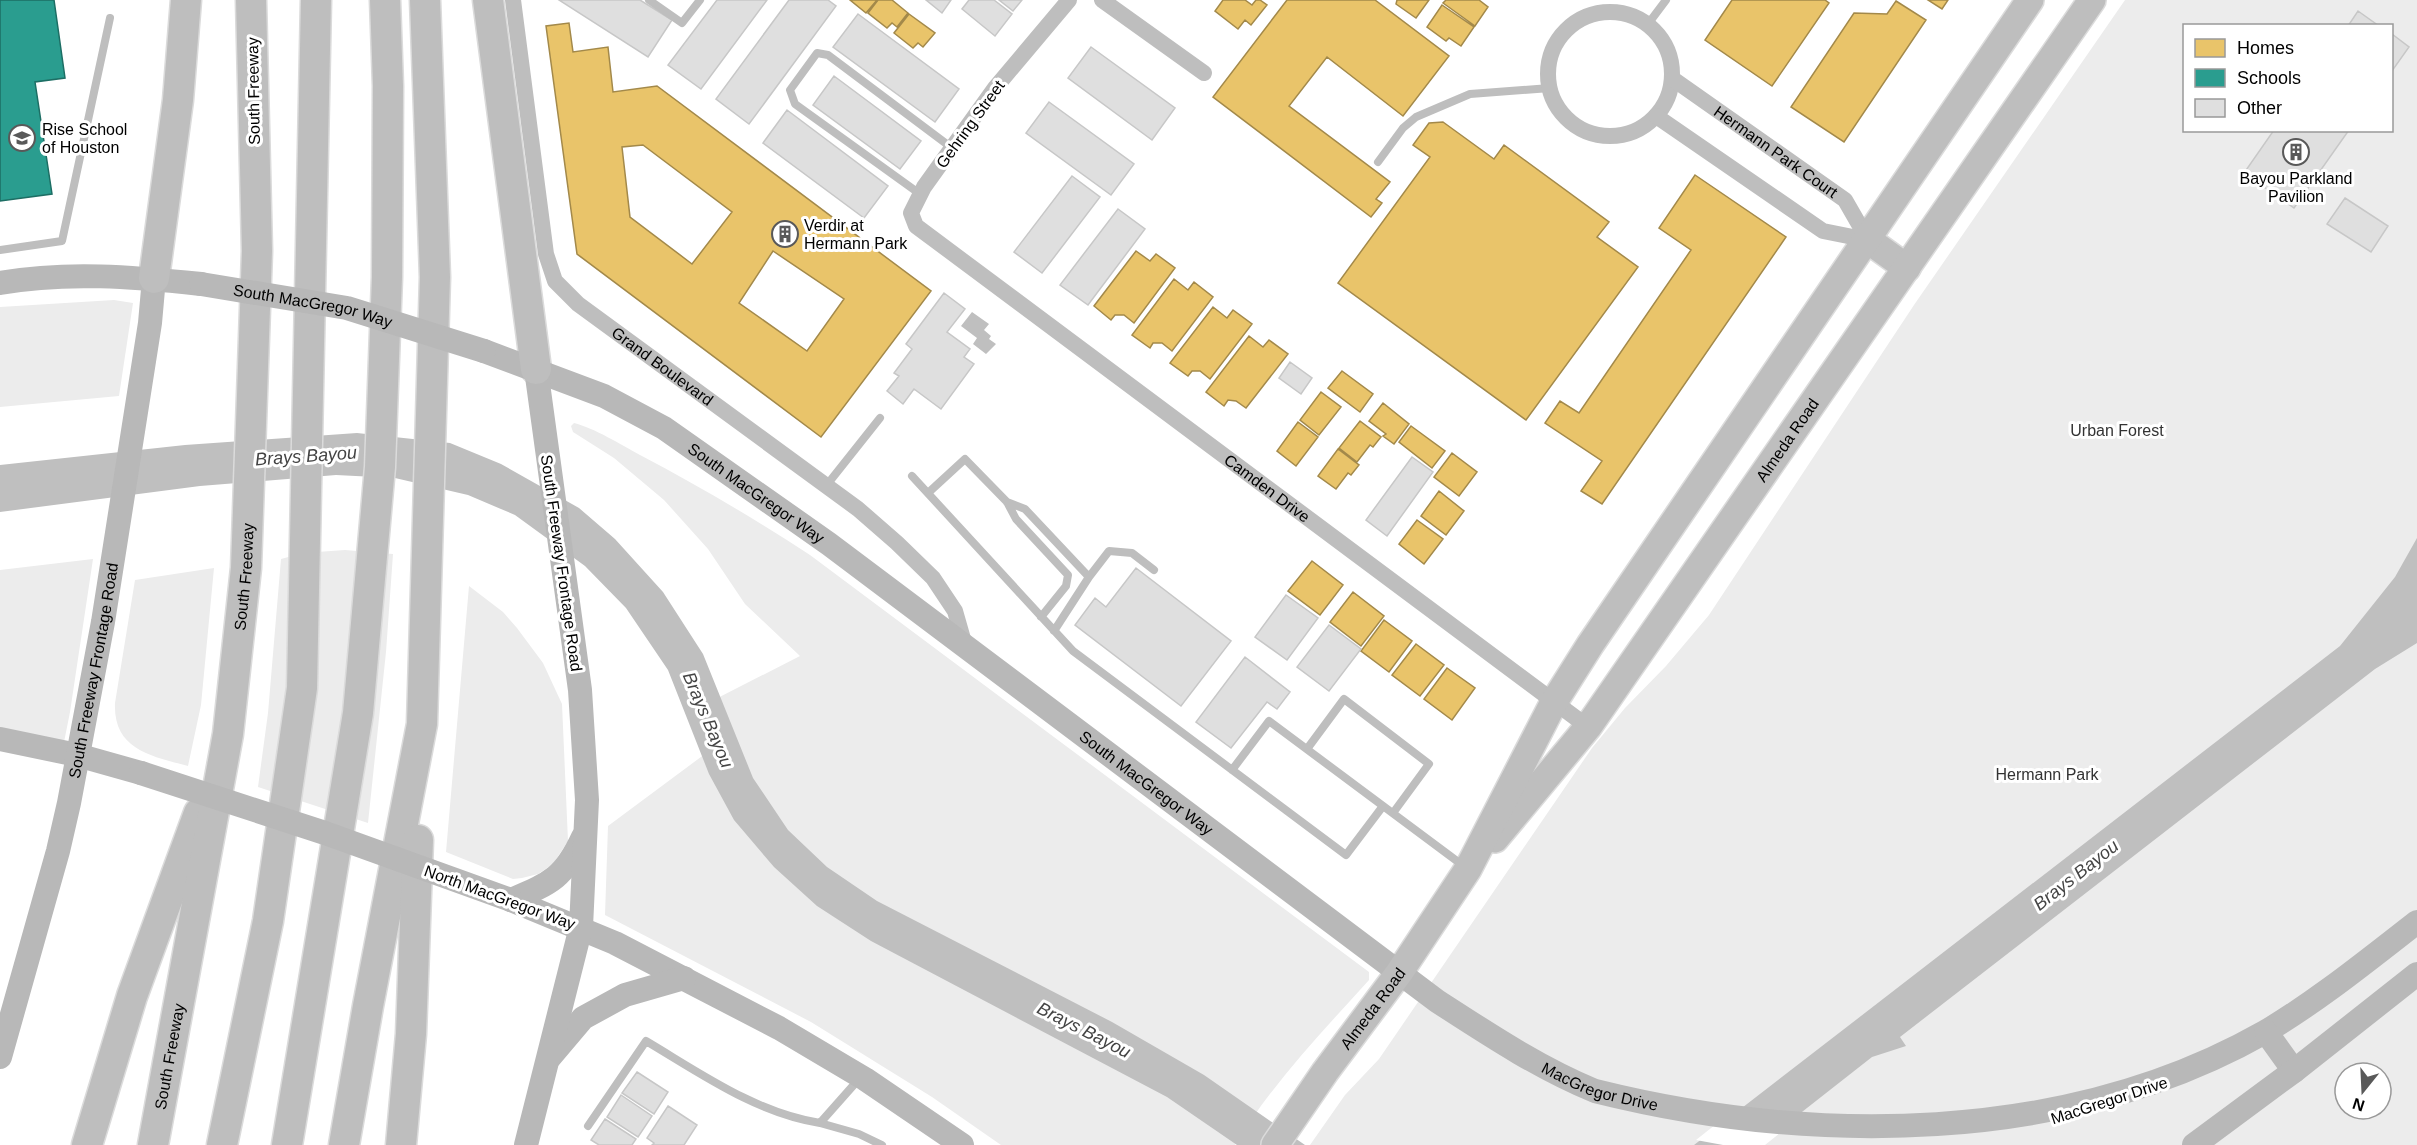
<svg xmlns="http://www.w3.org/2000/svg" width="2417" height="1145" viewBox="0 0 2417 1145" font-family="Helvetica,sans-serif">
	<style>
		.green { fill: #ececec; fill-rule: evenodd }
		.water { fill: #bfbfbf }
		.pier { fill: #fff }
		.homes { fill: #e9c46a; stroke: #a3894a; stroke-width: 1.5; fill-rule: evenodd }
		.schools { fill: #2a9d8f; stroke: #1d6e64; stroke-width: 1.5 }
		.building { fill: #dfdfdf; stroke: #c7c7c7; stroke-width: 1.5 }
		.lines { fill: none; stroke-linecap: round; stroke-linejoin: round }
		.primary-casing { stroke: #dbdbdb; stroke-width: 30 }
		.highway-casing { stroke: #dbdbdb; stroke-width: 33 }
		.lane { stroke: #bebebe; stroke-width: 8 }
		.street { stroke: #bebebe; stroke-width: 16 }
		.secondary { stroke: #b8b8b8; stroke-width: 24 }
		.primary { stroke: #bebebe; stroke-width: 27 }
		.highway { stroke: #bebebe; stroke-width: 30 }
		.secondary-bridge { stroke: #b8b8b8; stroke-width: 24 }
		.labels { text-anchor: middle; stroke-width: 6; stroke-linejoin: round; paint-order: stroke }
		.street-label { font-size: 16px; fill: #000; stroke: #fff }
		.poi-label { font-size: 16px; fill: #000; stroke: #fff; text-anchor: start }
		.park-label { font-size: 16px; fill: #333; stroke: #fff }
		.water-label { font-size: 18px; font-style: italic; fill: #444; stroke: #fff }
	</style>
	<rect width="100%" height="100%" fill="#fff"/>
	<path class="green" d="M2125 0H2417V1145H1310L1345 1095 1379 1059 1592 748 1625 708 1666 666 1709 615 1914 305ZM2184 26H2392V130H2184ZM2345 1073H2381V1109H2345Z
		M114 300 133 303 119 396 0 407V307Z
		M574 423C594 428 622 445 640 455 699 486 755 519 810 555L1369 972V980C1322 1032 1271 1085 1235 1145H1001L932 1097 811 1022 605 915 608 826 713 748 700 707 800 656 745 604 708 549 664 500 614 458 573 432 571 426Z
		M345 550 393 554 386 652 368 823 258 787 268 713 281 559 303 553Z
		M93 559 70 712 64 742 0 730V570Z
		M214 568 201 705 188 766C152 756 113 750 115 703L135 580Z
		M469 586 503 612 517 628 543 663 562 704 568 841 553 864 538 874 522 878 513 879 446 852Z"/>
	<path class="water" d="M972 312 989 324 984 330 991 336 989 339 996 344 986 354 973 344 977 338 961 326Z
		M357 433 450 443 501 464 579 508 615 539 663 592 703 654 753 778 788 830 827 867 877 901 1112 1022 1204 1075 1305 1145H1237L1167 1097 871 941 817 906 774 867 734 820 709 774 668 670 626 608 585 566 515 515 468 495 395 478 336 475 200 486 0 512V465L185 445Z
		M2417 538V643L2375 669 1900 1037 1906 1046 1872 1057 1760 1145H1694L2340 646 2395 577Z"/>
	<path class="pier" d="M1730 1113 1795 1121 1765 1145H1723L1696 1140Z"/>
	<path class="homes" d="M850 0H877L866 13Z
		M878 0H892L908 13 897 27 892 23 887 28 868 13Z
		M1223 0H1245L1252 5 1256 0H1260L1267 5 1251 25 1245 20 1238 29 1215 11Z
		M1287 0H1375L1449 56 1403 116 1327 57 1289 106 1390 182 1376 199 1382 203 1371 217 1213 97Z
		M1397 0H1429L1416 18 1396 4Z
		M1446 0H1479L1488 7 1475 26 1443 3Z
		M1732 0H1825L1829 3 1772 86 1705 40Z
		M1928 0H1948L1942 9Z
		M1896 1 1926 20 1844 142 1791 107 1854 13 1887 14Z
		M1442 5 1474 27 1461 46 1449 38 1446 41 1427 27Z
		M909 14 935 33 923 47 918 43 913 48 894 33Z
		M569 23 573 52 608 47 613 92 657 86 931 291 821 437 577 254 546 26ZM643 145 732 212 692 264 630 217 622 147ZM773 251 844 299 807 351 739 303Z
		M1443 122 1494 159 1504 145 1609 222 1597 237 1638 267 1526 420 1338 283 1430 157 1413 145 1429 123Z
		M1695 175 1786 237 1602 504 1581 491 1602 461 1545 423 1560 401 1579 413 1691 250 1659 228Z
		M1136 251 1150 261 1156 254 1175 268 1134 323 1124 315H1115L1111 320 1094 306Z
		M1174 279 1188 290 1194 282 1213 297 1172 351 1162 343H1153L1150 348 1132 335Z
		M1213 307 1227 318 1233 310 1252 324 1210 379 1200 371H1192L1188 376 1170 363Z
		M1249 336 1263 347 1269 340 1288 354 1246 408 1236 401 1228 400 1224 406 1206 392Z
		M1342 371 1373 394 1360 412 1328 388Z
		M1321 392 1341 407 1319 435 1300 420Z
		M1383 403 1409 424 1394 444 1383 436 1386 434 1369 421Z
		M1360 421 1381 437 1373 447 1370 445 1357 462 1339 448Z
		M1298 422 1318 437 1296 466 1277 451Z
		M1411 426 1445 451 1432 468 1399 442Z
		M1338 449 1359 465 1351 475 1348 473 1336 489 1318 476Z
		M1452 453 1477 472 1459 496 1434 477Z
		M1439 491 1464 511 1446 535 1421 516Z
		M1417 520 1443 539 1424 564 1399 544Z
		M1312 561 1343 585 1320 615 1288 591Z
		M1353 592 1384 616 1361 646 1330 622Z
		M1384 620 1412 641 1389 672 1361 651Z
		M1416 644 1444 665 1420 696 1392 675Z
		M1447 668 1475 688 1452 720 1424 699Z"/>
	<path class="schools" d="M0 0H54L65 78 35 82 52 194 0 201Z"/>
	<path class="building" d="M559 0H640L672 20 648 57Z
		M717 0H767L701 89 668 65Z
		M789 0H828L836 6 749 124 716 99Z
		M926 0H951L942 13Z
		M969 0H994L1012 14 995 36 962 9Z
		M999 0H1022L1013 11Z
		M2358 11 2379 26H2348Z
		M858 14 959 89 935 122 833 47Z
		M2392 34 2409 47 2392 71Z
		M1091 47 1175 108 1152 140 1068 78Z
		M834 76 921 141 900 169 813 105Z
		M1049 102 1134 164 1111 195 1026 133Z
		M787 110 888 186 864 218 763 143Z
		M2274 130H2349L2294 208 2244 173Z
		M1072 176 1100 197 1042 273 1014 252Z
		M2345 198 2388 226 2371 252 2327 224Z
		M1118 209 1145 229 1088 305 1060 285Z
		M944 293 965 309 947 332 970 349 964 357 974 364 941 409 914 389 903 404 887 391 899 376 894 373 912 349 906 344Z
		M1290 362 1312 378 1301 394 1279 378Z
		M1412 457 1433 472 1387 536 1366 520Z
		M1136 568 1231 641 1181 706 1075 625 1095 598 1106 607Z
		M1286 595 1318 618 1287 660 1255 637Z
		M1329 625 1361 649 1329 691 1297 667Z
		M1245 657 1290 692 1277 709 1267 702 1231 748 1196 722Z
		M637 1072 668 1092 654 1114 622 1093Z
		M621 1095 652 1116 638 1137 607 1117Z
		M668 1106 697 1125 684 1145H652L654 1143 647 1138Z
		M605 1119 636 1139 632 1145H599L591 1140Z"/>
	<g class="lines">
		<defs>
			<g id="primary">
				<path d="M1868 240 1907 268"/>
				<path id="s6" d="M1495 839 1588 727 2092 0"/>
				<path id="s7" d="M1275 1145 1325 1072 1399 973 1468 869 1554 702 1590 645 2030 0"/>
			</g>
			<g id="highway">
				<path d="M488 0 536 369"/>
				<path d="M154 278 178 100 186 0"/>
				<path d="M87 1145 132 996 199 813"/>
				<path id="s8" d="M153 1145 228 734 246 568 257 251 251 0"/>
				<path d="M222 1145 268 921 302 688 316 0"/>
				<path d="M287 1145 358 713 380 467 387 277 388 86 385 0"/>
				<path d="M344 1145 368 1006 422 724 435 277 425 0"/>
				<path d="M401 1145 411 1034 418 840"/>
			</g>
		</defs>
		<use href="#primary" class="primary-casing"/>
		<use href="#highway" class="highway-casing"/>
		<path class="lane" d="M649 0 682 23 700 0
			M1648 24 1666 0
			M1378 162 1403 128 1416 117 1470 94 1550 88
			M920 194 795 104 790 90 817 53 828 55 952 148
			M0 250 62 241 110 18
			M912 476 1073 651 1346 855 1383 806
			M826 486 880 418
			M928 493 965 459 1007 502 1016 519 1068 575 1066 586 1041 617
			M1007 502 1025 509 1089 577 1054 631
			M1089 577 1109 551 1132 553 1154 570
			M1307 749 1344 699 1429 764 1393 813
			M1232 770 1269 721 1465 867
			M820 1123 859 1134 882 1145
			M588 1126 646 1041C700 1073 756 1113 820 1123L859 1079"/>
		<g class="street">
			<path id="s1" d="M513 0 546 254 555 281 578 304 858 509 897 543 933 578 955 611 965 646"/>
			<path id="s2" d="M1069 0 995 88 924 187 911 213 916 226 1588 727"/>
			<path d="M1102 0 1204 73"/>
			<circle cx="1610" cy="74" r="62"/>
			<path id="s3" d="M1673 79 1845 200 1868 240"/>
			<path d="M1656 116 1823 231 1868 240"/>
		</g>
		<g class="secondary">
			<path d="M0 283C67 271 134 277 201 284"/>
			<path id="s4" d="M484 351 604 396 664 428 829 544 1437 1001C1488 1034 1539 1068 1595 1091 1812 1145 2066 1145 2265 1032 2319 1000 2368 960 2417 922"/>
			<path d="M0 739 77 755 141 773"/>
			<path d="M511 900 615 943 779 1028 865 1079 962 1145"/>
			<path d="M511 900C551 883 564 878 583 837"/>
			<path d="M2266 1032 2294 1071"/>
			<path id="s5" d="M0 1057 58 851 69 803 103 622 150 323 154 278"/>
			<path d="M550 1057 583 1018 625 995 684 978"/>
			<path d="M526 1145 581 927 587 800 580 690 536 369"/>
			<path d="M2194 1145 2294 1071 2417 974"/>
		</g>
		<use href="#primary" class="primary"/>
		<use href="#highway" class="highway"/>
		<g class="secondary-bridge">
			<path id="s9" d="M201 284 347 308 484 351"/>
			<path d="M141 773 325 833 511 900"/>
		</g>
	</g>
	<defs>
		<symbol id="school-ring" viewBox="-11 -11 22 22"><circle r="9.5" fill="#fff" stroke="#595959" stroke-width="1.5"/><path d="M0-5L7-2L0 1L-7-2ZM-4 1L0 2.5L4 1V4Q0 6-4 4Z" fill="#595959"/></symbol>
		<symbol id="building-ring" viewBox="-11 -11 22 22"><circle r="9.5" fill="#fff" stroke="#595959" stroke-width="1.5"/><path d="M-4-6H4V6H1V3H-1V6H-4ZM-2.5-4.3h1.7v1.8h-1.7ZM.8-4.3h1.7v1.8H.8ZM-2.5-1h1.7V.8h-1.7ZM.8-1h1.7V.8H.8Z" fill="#595959"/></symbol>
	</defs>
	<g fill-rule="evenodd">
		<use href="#school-ring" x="7" y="123" width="30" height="30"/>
		<use href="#building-ring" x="2281" y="137" width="30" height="30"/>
		<use href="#building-ring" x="770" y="219" width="30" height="30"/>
	</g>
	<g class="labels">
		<g class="street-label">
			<text transform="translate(253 91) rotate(-91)" y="6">South Freeway</text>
			<text transform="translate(970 124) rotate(-54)" y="6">Gehring Street</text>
			<text dy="6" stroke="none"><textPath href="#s3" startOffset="126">Hermann Park Court</textPath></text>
			<text dy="6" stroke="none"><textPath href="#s9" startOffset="114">South MacGregor Way</textPath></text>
			<text dy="6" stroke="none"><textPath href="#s1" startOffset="422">Grand Boulevard</textPath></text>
			<text dy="6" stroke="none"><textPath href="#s6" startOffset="495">Almeda Road</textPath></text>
			<text dy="6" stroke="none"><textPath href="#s2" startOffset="718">Camden Drive</textPath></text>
			<text dy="6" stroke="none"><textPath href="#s4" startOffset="309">South MacGregor Way</textPath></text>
			<text transform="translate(562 563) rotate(82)" y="6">South Freeway Frontage Road</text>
			<text dy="6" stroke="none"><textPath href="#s8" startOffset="576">South Freeway</textPath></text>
			<text dy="6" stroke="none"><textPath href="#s5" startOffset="398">South Freeway Frontage Road</textPath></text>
			<text dy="6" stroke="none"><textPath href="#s4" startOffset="795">South MacGregor Way</textPath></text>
			<text transform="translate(500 897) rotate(20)" y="6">North MacGregor Way</text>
			<text dy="6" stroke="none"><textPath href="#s7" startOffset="168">Almeda Road</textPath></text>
			<text dy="6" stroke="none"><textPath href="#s8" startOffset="90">South Freeway</textPath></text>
			<text dy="6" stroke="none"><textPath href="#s4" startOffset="1344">MacGregor Drive</textPath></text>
			<text transform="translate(2109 1100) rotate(-18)" y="6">MacGregor Drive</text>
		</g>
		<g class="poi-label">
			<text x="42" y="135">Rise School<tspan x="42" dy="18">of Houston</tspan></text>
			<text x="2296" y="184" text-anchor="middle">Bayou Parkland<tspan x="2296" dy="18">Pavilion</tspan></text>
			<text x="804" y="231">Verdir at<tspan x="804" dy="18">Hermann Park</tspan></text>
		</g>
		<g class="park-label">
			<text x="2117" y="436">Urban Forest</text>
			<text x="2047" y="780">Hermann Park</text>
		</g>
		<g class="water-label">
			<text transform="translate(306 456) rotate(-4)" y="6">Brays Bayou</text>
			<text transform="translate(708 720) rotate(67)" y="6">Brays Bayou</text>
			<text transform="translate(2076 875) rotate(-38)" y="6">Brays Bayou</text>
			<text transform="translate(1084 1030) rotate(27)" y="6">Brays Bayou</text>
		</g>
	</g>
	<rect x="2183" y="24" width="210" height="108" fill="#ffffff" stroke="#999999" stroke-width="1.5"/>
	<rect x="2195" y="39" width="30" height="18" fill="#e9c46a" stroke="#999999" stroke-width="1.5"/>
	<text x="2237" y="54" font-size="18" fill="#000000">Homes</text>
	<rect x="2195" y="69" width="30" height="18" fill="#2a9d8f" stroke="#999999" stroke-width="1.5"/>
	<text x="2237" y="84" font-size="18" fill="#000000">Schools</text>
	<rect x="2195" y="99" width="30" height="18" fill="#dfdfdf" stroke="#999999" stroke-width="1.5"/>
	<text x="2237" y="114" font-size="18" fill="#000000">Other</text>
	<g transform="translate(2363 1091) rotate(198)"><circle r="28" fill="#ffffff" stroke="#999999" stroke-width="1.5"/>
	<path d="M0-4.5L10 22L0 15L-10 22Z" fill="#595959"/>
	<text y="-9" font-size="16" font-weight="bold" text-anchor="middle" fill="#000000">N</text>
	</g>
</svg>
